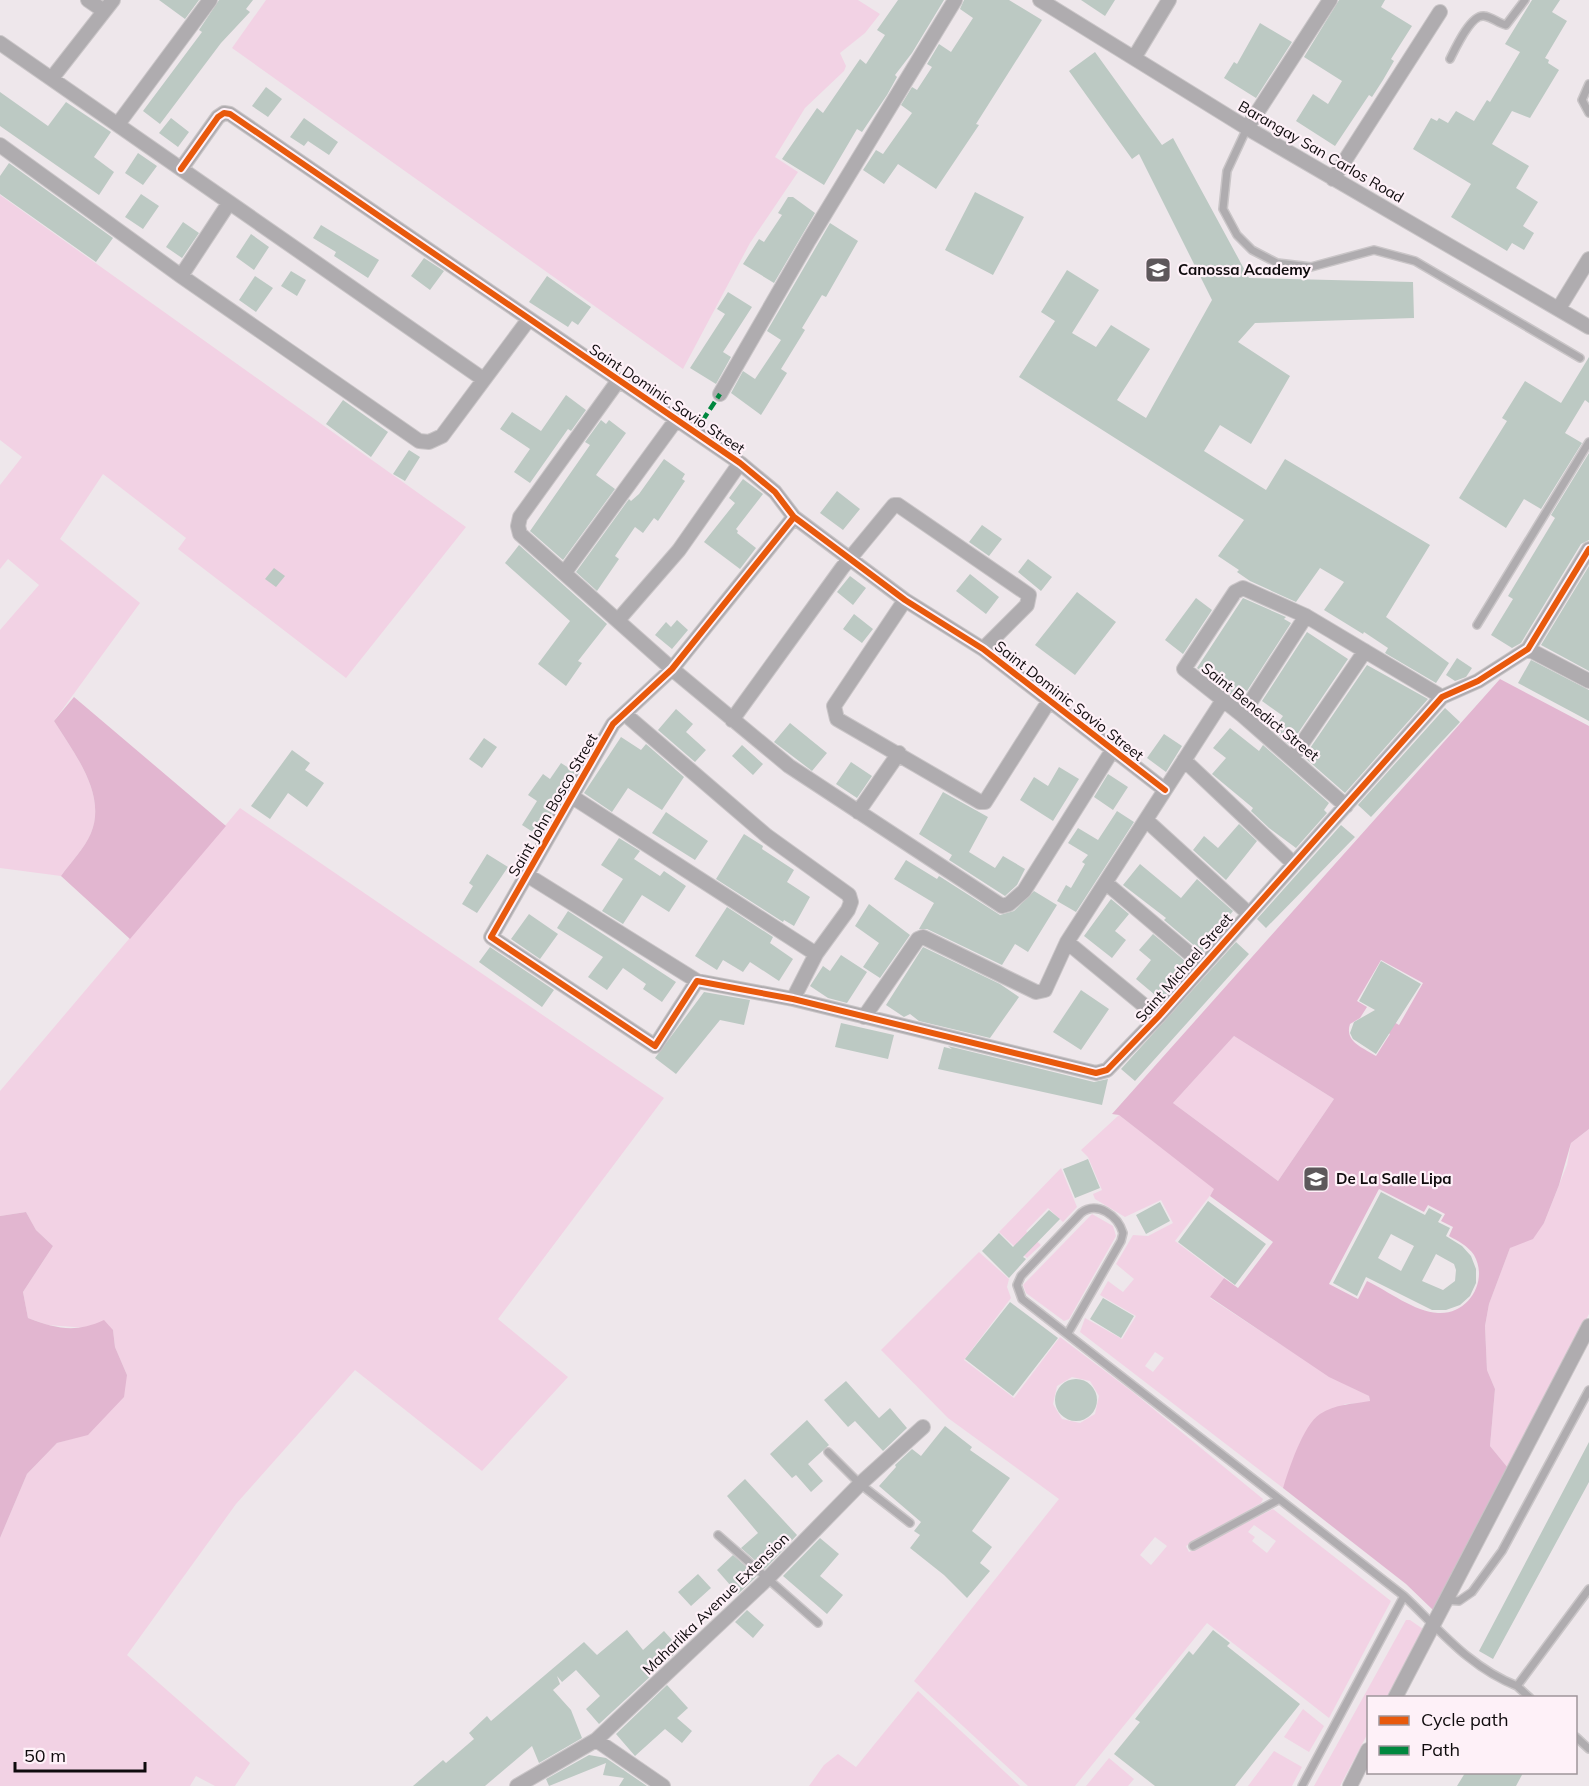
<svg xmlns="http://www.w3.org/2000/svg" width="1589" height="1786" viewBox="0 0 1589 1786" font-family="Mulish,sans-serif">
	<style>
		.green { fill: #f2d2e4; fill-rule: evenodd }
		.forest { fill: #e2b6d0; fill-rule: evenodd }
		.building { fill: #bcc9c3; fill-rule: evenodd }
		.lines { fill: none; stroke-linecap: round; stroke-linejoin: round }
		.lane-casing { stroke: #c9c5c7; stroke-width: 10 }
		.street-casing { stroke: #c9c5c7; stroke-width: 16 }
		.lane { stroke: #afacaf; stroke-width: 7 }
		.street { stroke: #afacaf; stroke-width: 14 }
		.quiet { stroke: #00873e; stroke-width: 4.5; stroke-dasharray: 9 4.5; stroke-linecap: butt }
		.cycleway-casing { stroke: #fef1f8; stroke-width: 10 }
		.cycleway { stroke: #e8590c; stroke-width: 6 }
		.labels { text-anchor: middle; stroke-width: 4.5; stroke-linejoin: round; paint-order: stroke }
		.street-label { font-size: 15px; fill: #0f0b0d; stroke: #fef1f8 }
		.poi-label { font-size: 15px; font-weight: bold; fill: #0f0b0d; stroke: #fef1f8; text-anchor: start }
	</style>
	<rect width="100%" height="100%" fill="#eee7eb"/>
	<path class="green" d="M266 0H858L880 14 865 33 840 53 846 66 844 71 805 108 775 157 798 172 750 243 683 369 232 48Z
		M0 195 466 527 346 678 178 549 186 538 103 474 60 539 140 603 54 721C74 753 107 794 91 833 85 848 70 863 61 876L0 868V630L39 585 8 559 0 569V485L22 457 0 440Z
		M240 808 664 1098 498 1319 568 1377 482 1471 355 1370 236 1504 127 1655 250 1763 235 1786H215L196 1776 190 1786H0V1538L27 1474 57 1443 88 1434 127 1375 115 1347 113 1330 48 1325 28 1318 23 1292 53 1246 36 1230 26 1212 0 1216V1091Z
		M1234 1036 1334 1099 1278 1181 1173 1103Z
		M1119 1115 1215 1189 1175 1241 1224 1278 1210 1298 1329 1376 1369 1396 1370 1402 1345 1404 1300 1442 1283 1488 1080 1332 1085 1318 1122 1339 1136 1316 1100 1295 1108 1281 1123 1292 1134 1279 1116 1264 1133 1235 1148 1236 1173 1223 1161 1200 1125 1217 1095 1199 1093 1194 1102 1190 1088 1157 1081 1150ZM1155 1352 1164 1358 1153 1372 1145 1366Z
		M1589 1129V1314L1508 1468 1490 1446 1495 1389 1487 1370 1485 1326 1489 1304 1510 1248 1544 1223 1567 1165 1571 1143Z
		M1061 1168 1077 1207 1063 1222 1048 1208 1026 1231 1041 1245 1027 1258 999 1232Z
		M1092 1214 1113 1226 1116 1236 1069 1319 1064 1321 1026 1293 1023 1285Z
		M979 1252 1009 1279 1007 1287 1011 1298 964 1360 1014 1398 1060 1337 1134 1393 1263 1499 1261 1503 1186 1546 1189 1552 1273 1509 1391 1601 1329 1718 1207 1623 1075 1786H1028L914 1681 1059 1499 948 1418 881 1350ZM1072 1377 1090 1381 1099 1396 1095 1414 1080 1423 1062 1419 1053 1404 1057 1386ZM1254 1525 1276 1541 1267 1553 1252 1541 1255 1537 1248 1532ZM1155 1537 1167 1546 1151 1565 1140 1555Z
		M1406 1620H1410L1423 1629 1387 1697 1368 1698V1733L1340 1786H1314Z
		M918 1691 1020 1786H809L824 1765 838 1754 856 1767Z
		M1303 1709 1324 1726 1309 1752 1284 1737Z
		M1274 1751 1302 1767 1292 1786H1248Z
		M1109 1758 1134 1779 1128 1786H1086Z"/>
	<path class="forest" d="M1500 679 1589 726V1129L1571 1143 1559 1185 1544 1223 1533 1239 1510 1248 1489 1304 1485 1326 1487 1370 1495 1389 1490 1446 1508 1468 1433 1610 1406 1584 1283 1488C1289 1469 1303 1425 1320 1414 1335 1404 1353 1404 1370 1401L1369 1396 1329 1377 1210 1297 1224 1278 1238 1288 1273 1242 1210 1196 1214 1189 1119 1115 1112 1114ZM1381 960 1423 983 1399 1025 1384 1016 1378 1026 1390 1034 1376 1056C1364 1048 1344 1042 1350 1024L1360 1018 1367 1007 1357 1001ZM1234 1036 1334 1099 1278 1181 1173 1103ZM1379 1189 1424 1212 1428 1205 1445 1214 1441 1221 1453 1227 1449 1236C1458 1241 1468 1246 1474 1255 1489 1281 1468 1315 1438 1313 1415 1312 1388 1291 1367 1281L1358 1299 1329 1284Z
		M74 697 226 826 130 939 61 876C70 863 85 848 91 833 107 794 74 753 54 721Z
		M26 1212 36 1230 53 1246 23 1292 28 1318C57 1329 76 1333 104 1320L113 1330 115 1347 127 1375 124 1397 88 1435 57 1443 27 1474 0 1538V1216Z"/>
	<path class="building" d="M159 0H199L185 19Z
		M219 0H253L246 9 250 12 221 43 160 124 143 111 202 32 199 30Z
		M898 0H944L912 53 895 75 897 77 887 95 862 132 857 129 824 185 782 159 817 108 823 113 860 59 866 64 885 35 877 30Z
		M964 0H1009L1042 20 976 124 979 125 936 189 898 164 884 184 863 170 876 150 883 154 912 113 901 105 912 87 917 90 932 67 927 64 939 44 951 52 973 18 960 9Z
		M1081 0H1115L1105 16Z
		M1339 0H1385L1381 7 1412 26 1391 59 1394 61 1383 80 1372 97 1369 95 1335 146 1296 121 1313 94 1328 104 1342 81 1304 57Z
		M1532 0H1560L1552 12 1567 21 1545 58 1549 60 1548 63 1559 70 1530 118 1512 111 1492 144 1529 166 1516 188 1538 202 1523 226 1534 233 1524 250 1512 243 1507 251 1451 217 1471 184 1413 149 1431 118 1437 121 1439 118 1448 123 1456 111 1474 121 1487 100 1490 102 1520 52 1505 44Z
		M1260 23 1292 42 1256 98 1224 78 1234 62 1237 64Z
		M1095 52 1162 145 1173 138 1249 278 1413 282 1414 318 1255 323 1238 342 1290 376 1251 444 1220 425 1204 451 1266 490 1285 459 1430 545 1386 617 1449 663 1436 683 1385 653 1388 648 1364 632 1363 634 1324 610 1344 582 1320 568 1296 602 1250 581 1237 572 1239 570 1218 556 1244 520 1019 377 1055 321 1041 312 1067 270 1099 290 1072 333 1096 347 1111 325 1150 349 1117 400 1146 418 1212 300 1139 154 1132 159 1069 71Z
		M266 87 282 99 268 117 252 106Z
		M0 92 48 126 66 102 111 132 94 157 114 172 99 195 0 126Z
		M171 118 189 132 178 147 159 133Z
		M304 118 338 142 329 155 308 141 304 146 290 137Z
		M138 153 157 166 143 185 125 173Z
		M9 163 113 238 96 262 0 194V176Z
		M975 192 1024 217 993 275 945 250Z
		M141 194 159 206 143 229 125 217Z
		M788 197H793L815 213 774 283 743 264 759 239 764 242 782 215 778 213Z
		M183 222 199 233 182 258 166 247Z
		M830 223 858 241 826 297 822 295 802 328 805 330 781 369 787 373 761 415 731 393 743 371 755 379 781 340 767 331Z
		M321 225 379 260 368 278 334 256 336 252 313 238Z
		M251 234 269 247 254 270 236 257Z
		M424 258 444 271 430 290 411 276Z
		M291 271 306 280 297 296 281 286Z
		M255 276 273 288 256 312 239 300Z
		M547 276 591 307 578 325 572 321 568 327 529 302Z
		M728 292 752 307 723 352 731 357 716 384 690 368 725 314 717 309Z
		M1589 357V403L1585 400 1565 433 1582 443 1541 509 1524 499 1506 528 1459 498 1507 421 1502 418 1525 381 1561 403Z
		M566 395 586 410 571 431 568 429 530 483 514 472 530 449 500 429 512 412 541 431Z
		M343 400 388 432 371 457 326 424Z
		M601 420 606 424 609 420 626 433 596 475 615 489 563 560 530 531 590 445 585 442Z
		M409 450 420 457 405 481 393 474Z
		M1589 453V540L1581 544 1521 643 1512 648 1491 635 1513 599 1508 596 1555 518 1551 515Z
		M664 459 685 474 682 479 685 481 658 521 654 518 643 533 635 527 615 556 619 559 597 591 576 572 629 499 631 501 639 494Z
		M743 479 763 494 736 529 738 531 737 533 756 548 740 569 704 542 735 503 729 498Z
		M837 491 860 509 843 530 820 513Z
		M982 525 1002 539 989 556 969 542Z
		M519 545 607 624 578 661 582 663 566 686 538 664 570 621 505 563Z
		M1028 559 1052 577 1041 591 1018 572Z
		M1589 566V671L1541 645Z
		M274 568 285 576 276 587 265 579Z
		M970 574 999 597 986 614 956 591Z
		M850 576 866 588 853 605 837 592Z
		M1077 592 1116 622 1075 675 1035 645Z
		M1196 598 1212 610 1183 654 1165 640Z
		M1243 598 1286 617 1284 619 1291 623 1247 691 1243 689 1236 699 1197 668Z
		M854 614 873 629 862 643 843 629Z
		M677 620 688 630 672 649 655 635 666 622 671 627Z
		M1307 632 1348 659 1290 745 1273 730 1283 716 1262 701Z
		M1457 658 1472 668 1466 677 1455 681 1446 675Z
		M1531 660 1589 690V721L1518 683Z
		M1367 665 1428 699 1345 793 1304 757Z
		M1445 708 1460 722 1371 817 1358 805Z
		M676 709 693 724 686 732 706 750 695 762 658 730Z
		M790 723 827 753 812 771 774 742Z
		M1230 728 1259 751 1263 745 1329 803 1324 810 1327 813 1296 848 1269 828 1251 811 1253 808 1212 774 1226 758 1213 748Z
		M1164 734 1182 746 1166 772 1147 758Z
		M621 737 641 750 646 744 684 777 662 810 628 788 612 812 584 793Z
		M484 738 497 747 482 768 469 759Z
		M742 745 763 764 753 775 732 756Z
		M292 750 310 763 305 770 324 783 307 807 288 793 270 819 251 806Z
		M851 762 872 776 857 798 836 784Z
		M561 763 575 772 539 836 522 825 537 801 528 795 543 774 550 779Z
		M1059 767 1079 779 1053 821 1020 800 1034 777 1048 786Z
		M1108 774 1128 787 1113 810 1094 797Z
		M943 792 988 817 969 852 995 868 1003 856 1025 869 1017 885 1005 896 949 860 952 855 919 834Z
		M1117 811 1134 822 1076 912 1057 901 1066 885 1071 888 1085 864 1082 862 1088 855 1068 843 1078 828 1098 840Z
		M666 812 708 841 695 860 652 833Z
		M1239 824 1257 841 1226 880 1193 850 1204 836 1218 848Z
		M1341 825 1355 837 1266 928 1257 919Z
		M744 834 763 846 762 849 794 870 787 882 810 897 794 926 784 920 783 922 716 879Z
		M619 838 640 851 634 859 660 876 664 871 686 886 669 912 642 895 623 924 602 911 623 879 601 865Z
		M487 854 508 867 477 913 462 904 473 886 469 883Z
		M906 860 937 879 939 876 1000 915 1014 911 1034 891 1057 905 1028 952 1015 944 1002 965 927 929H919L934 903 894 879Z
		M1140 864 1181 898 1197 879 1233 911 1219 928 1223 931 1203 953 1164 920 1166 918 1123 885Z
		M1111 899 1129 914 1115 931 1126 940 1112 958 1084 936Z
		M869 904 910 935 880 978 863 967 879 943 855 926Z
		M727 907 773 937 770 943 793 959 779 981 750 962 743 972 723 960 717 970 695 956Z
		M568 911 676 982 662 1002 643 989 646 984 623 968 607 990 588 977 603 957 557 928Z
		M529 914 558 934 540 959 511 939Z
		M1153 934 1191 966 1161 1000 1136 979 1151 960 1139 950Z
		M1236 942 1249 954 1135 1081 1121 1069Z
		M490 947 554 990 542 1007 479 962Z
		M923 947 1000 984 1019 997 990 1038 919 1021 910 1014 904 1017 886 1005Z
		M841 955 867 972 847 1003 828 998 810 986 823 966 830 971Z
		M1381 961 1421 984 1376 1054 1353 1039 1350 1033 1354 1022 1375 1010 1359 1001Z
		M1081 990 1109 1009 1081 1050 1053 1032Z
		M704 992 750 1000 744 1025 720 1020 676 1074 655 1058Z
		M841 1023 894 1035 888 1059 835 1047Z
		M948 1046 1094 1082 1108 1079 1102 1105 938 1069 944 1047 952 1049Z
		M1088 1159 1100 1188 1075 1198 1063 1169Z
		M1381 1192 1425 1215 1429 1208 1442 1215 1438 1222 1450 1228 1446 1236 1462 1246 1471 1256 1476 1269V1283L1470 1296 1460 1305 1446 1310H1432L1366 1277 1357 1296 1333 1283ZM1391 1234 1414 1246 1401 1271 1378 1258ZM1436 1254 1454 1264 1456 1270 1455 1281 1443 1290 1422 1281Z
		M1208 1201 1266 1244 1235 1285 1178 1242Z
		M1160 1202 1170 1221 1146 1234 1136 1215Z
		M1049 1210 1060 1219 1023 1257 1026 1259 1009 1278 982 1251 999 1233 1013 1247Z
		M1103 1298 1134 1316 1121 1338 1090 1319Z
		M1010 1302 1058 1338 1013 1396 965 1359Z
		M1055 1400a21 21 0 1 1 42 0a21 21 0 1 1-42 0Z
		M846 1381 879 1418 890 1408 907 1428 883 1451 855 1421 848 1427 824 1400Z
		M807 1420 829 1445 808 1464 823 1481 811 1492 796 1475 792 1478 770 1454Z
		M945 1426 972 1447 970 1450 1010 1478 972 1531 992 1547 980 1563 990 1571 967 1598 944 1575 910 1548 920 1535 914 1531 921 1522 879 1486 896 1467 895 1465 912 1449 921 1456Z
		M1589 1442V1482L1493 1659 1479 1651Z
		M745 1479 797 1535 765 1569 741 1548 758 1533 727 1496Z
		M820 1538 839 1554 820 1576 843 1595 827 1614 783 1576Z
		M733 1555 757 1576 738 1594 717 1570Z
		M698 1574 711 1588 691 1606 678 1592Z
		M747 1610 764 1625 753 1638 735 1622Z
		M627 1630 643 1650 664 1631 680 1649 599 1724 586 1709 600 1696 576 1670 562 1682 557 1676 560 1684 553 1690 571 1710 582 1738 539 1763 532 1746 485 1786H413L443 1760 446 1763 474 1739 469 1733 487 1716 491 1721 584 1642 597 1655Z
		M1213 1630 1230 1643 1227 1646 1300 1704 1235 1786H1155L1114 1754 1140 1722 1135 1719 1189 1651 1193 1655Z
		M667 1685 688 1708 677 1718 692 1731 682 1743 665 1729 635 1756 616 1734Z
		M589 1755 606 1758 647 1786H619L624 1778 603 1775 606 1763 549 1786 546 1779Z
		M1465 1773H1523L1516 1786H1457Z"/>
	<g class="lines">
		<defs>
			<path id="lane" d="M1450 59C1455 49 1471 14 1484 16 1492 17 1498 23 1506 25L1525 0
				M1589 84 1582 100 1589 113
				M1247 128 1227 171 1223 209 1237 235 1252 250 1277 263 1311 267 1374 250 1415 261 1580 358
				M1477 625 1589 442
				M1068 1333 1121 1241 1123 1233C1118 1216 1097 1200 1081 1213L1021 1276 1017 1285 1022 1299 1404 1596C1440 1630 1469 1667 1517 1686
				M828 1452 860 1484 910 1523
				M718 1535 818 1623
				M1193 1546 1278 1500
				M1445 1600 1459 1601 1472 1592 1502 1551 1589 1390
				M1530 1698 1517 1686 1589 1589
				M1576 1737 1589 1749
				M1302 1786 1404 1596"/>
			<path id="street" d="M88 0 104 11
				M1040 0 1247 128 1589 327
				M0 43 483 379
				M1134 58 1169 0
				M52 78 113 0
				M118 124 210 0
				M1247 128 1330 0
				M0 145 181 276 419 441 429 442 442 436 529 319
				M181 169 218 117 224 113 230 114 740 463 775 492 794 517 905 600 983 649 1165 790
				M1333 179 1440 12
				M181 276 229 203
				M1559 308 1589 259
				M618 381 520 517 518 526 520 534 672 669 789 766 1002 906 1009 904 1024 891 1112 751
				M720 394 809 240 955 0
				M794 517 672 669 613 724 491 937 655 1046 697 981 793 999 1096 1073 1107 1070 1158 1017 1442 697 1478 681 1528 649 1589 549
				M565 572 676 420
				M905 600 834 706 837 719 980 802H985L1049 701
				M619 619 679 550 740 463
				M1528 649 1589 681
				M626 715 767 836 849 895 851 902 848 910 816 954 793 999
				M1242 715 1306 616
				M732 720 842 568 894 505H898L1029 595 1027 605 983 649
				M1292 758 1365 651
				M1184 760 1294 864
				M571 796 816 954
				M1346 806 1242 715 1184 669 1235 592 1243 588 1306 616 1442 697
				M858 812 899 753
				M1146 820 1248 913
				M527 875 697 981
				M1106 883 1203 965
				M1067 942 1158 1017
				M864 1017 918 939 923 937 1036 992 1045 990 1067 942 1223 700
				M1395 1698 1589 1326
				M596 1740 663 1786
				M517 1786 596 1740 766 1580 860 1484 923 1427
				M1350 1786 1368 1750"/>
		</defs>
		<use href="#lane" class="lane-casing"/>
		<use href="#street" class="street-casing"/>
		<use href="#lane" class="lane"/>
		<use href="#street" class="street"/>
		<path class="quiet" d="M695 432 720 394"/>
		<defs>
			<path id="cycleway" d="M181 169 218 117 224 113 230 114 740 463 775 492 794 517 905 600 983 649 1165 790
				M794 517 672 669 613 724 491 937 655 1046 697 981 793 999 1096 1073 1107 1070 1158 1017 1442 697 1478 681 1528 649 1589 549"/>
		</defs>
		<use href="#cycleway" class="cycleway-casing"/>
		<use href="#cycleway" class="cycleway"/>
	</g>
	<defs>
		<symbol id="school-square" viewBox="-11 -11 22 22"><rect x="-9" y="-9" width="18" height="18" rx="4" fill="#5d585b" stroke="#fef1f8"/><path d="M0-5L7-2L0 1L-7-2ZM-4 1L0 2.5L4 1V4Q0 6-4 4Z" fill="#fff"/></symbol>
		<symbol id="university-square" viewBox="-11 -11 22 22"><rect x="-9" y="-9" width="18" height="18" rx="4" fill="#5d585b" stroke="#fef1f8"/><path d="M0-5L7-2L0 1L-7-2ZM-4 1L0 2.5L4 1V4Q0 6-4 4Z" fill="#fff"/></symbol>
	</defs>
	<g fill-rule="evenodd">
		<use href="#school-square" x="1143" y="255" width="30" height="30"/>
		<use href="#university-square" x="1301" y="1164" width="30" height="30"/>
	</g>
	<g class="labels">
		<g class="street-label">
			<text transform="translate(1321 152) rotate(30)" y="5">Barangay San Carlos Road</text>
			<text transform="translate(667 399) rotate(34)" y="5">Saint Dominic Savio Street</text>
			<text transform="translate(1069 701) rotate(38)" y="5">Saint Dominic Savio Street</text>
			<text transform="translate(1260 712) rotate(39)" y="5">Saint Benedict Street</text>
			<text transform="translate(553 805) rotate(-60)" y="5">Saint John Bosco Street</text>
			<text transform="translate(1184 968) rotate(-49)" y="5">Saint Michael Street</text>
			<text transform="translate(716 1604) rotate(-44)" y="5">Maharlika Avenue Extension</text>
		</g>
		<g class="poi-label">
			<text x="1178" y="275">Canossa Academy</text>
			<text x="1336" y="1184">De La Salle Lipa</text>
		</g>
	</g>
	<rect x="1367" y="1696" width="210" height="78" fill="#fef1f8" stroke="#9e959a" stroke-width="1.5"/>
	<rect x="1379" y="1716" width="30" height="9" fill="#e8590c" stroke="#9e959a" stroke-width="1.5"/>
	<text x="1421" y="1726" font-size="18" fill="#0f0b0d">Cycle path</text>
	<rect x="1379" y="1746" width="30" height="9" fill="#00873e" stroke="#9e959a" stroke-width="1.5"/>
	<text x="1421" y="1756" font-size="18" fill="#0f0b0d">Path</text>
	<path d="M15 1762v9h130v-9" fill="none" stroke="#0f0b0d" stroke-width="3"/>
	<text x="24" y="1762" font-size="18" fill="#0f0b0d" stroke="#fef1f8" stroke-width="4.5" paint-order="stroke">50 m</text>
</svg>
